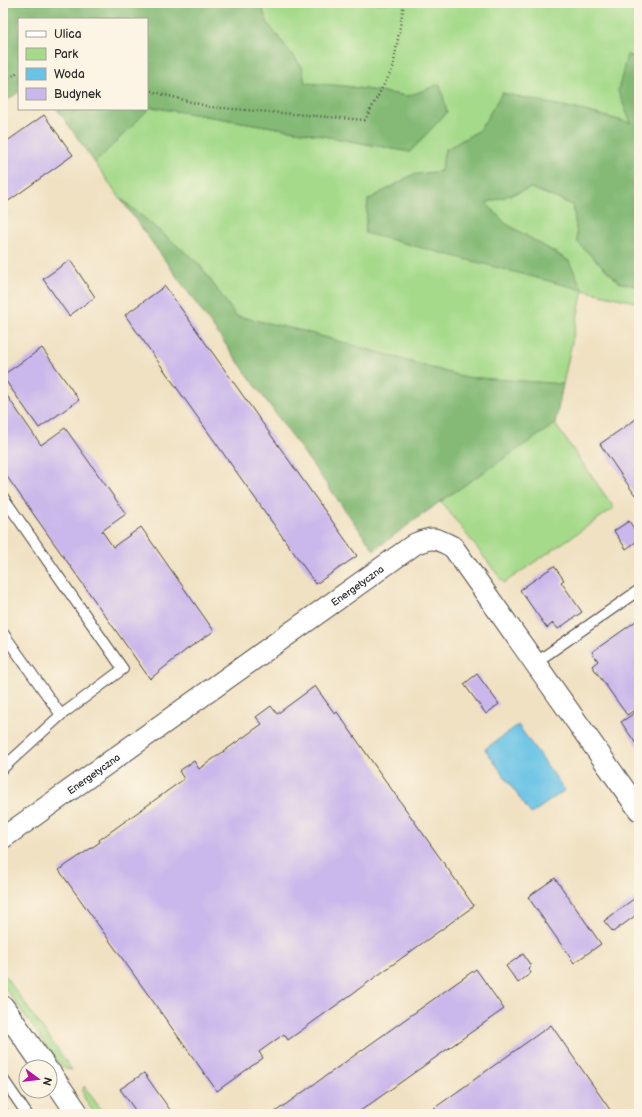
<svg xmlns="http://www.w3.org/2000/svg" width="642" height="1117" viewBox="0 0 642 1117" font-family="'Balsamiq Sans',sans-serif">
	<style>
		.green { fill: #a5da8a; stroke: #68825a }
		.forest { fill: #84ba76; stroke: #587250 }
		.water { fill: #68c3e6; stroke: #4a7788 }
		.building { fill: #cab7eb }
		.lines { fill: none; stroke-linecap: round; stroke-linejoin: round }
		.service-casing { stroke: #494642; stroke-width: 12 }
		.minor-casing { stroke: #494642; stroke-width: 23 }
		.tertiary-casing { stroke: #494642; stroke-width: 24 }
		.path { stroke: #494642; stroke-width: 2.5; stroke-dasharray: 1 3; stroke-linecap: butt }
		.service { stroke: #fff; stroke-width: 10 }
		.minor { stroke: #fff; stroke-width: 21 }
		.tertiary { stroke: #fff; stroke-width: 22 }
		.labels { text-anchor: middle; stroke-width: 3; stroke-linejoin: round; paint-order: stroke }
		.street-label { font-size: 10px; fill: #2b2b2b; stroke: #fcf5e5 }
	</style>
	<rect width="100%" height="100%" fill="#fcf5e5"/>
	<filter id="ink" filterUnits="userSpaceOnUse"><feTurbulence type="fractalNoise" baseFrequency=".025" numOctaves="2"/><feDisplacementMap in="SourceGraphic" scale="8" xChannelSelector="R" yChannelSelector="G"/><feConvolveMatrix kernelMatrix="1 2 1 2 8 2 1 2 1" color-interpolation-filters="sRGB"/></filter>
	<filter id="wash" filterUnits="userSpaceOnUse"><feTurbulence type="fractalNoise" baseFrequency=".012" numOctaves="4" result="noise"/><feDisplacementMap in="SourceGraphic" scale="16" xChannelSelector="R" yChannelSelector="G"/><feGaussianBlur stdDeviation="0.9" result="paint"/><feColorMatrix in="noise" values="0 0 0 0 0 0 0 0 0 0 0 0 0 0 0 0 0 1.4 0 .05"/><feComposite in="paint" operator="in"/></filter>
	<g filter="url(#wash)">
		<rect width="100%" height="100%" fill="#f0e1c2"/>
		<path class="green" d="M260 3H623L639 6V58L628 55 631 123 576 109 502 93 480 130 445 150 441 171 412 175 368 200 365 233 569 261 505 223 486 203 531 188 573 205 578 243 619 282 639 287V303L583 290 563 384 464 377 303 331 236 316 199 264 120 198 95 163 151 107 302 132 410 152 440 85 408 96 345 86 304 83 302 67 268 24Z
			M555 424 614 508 504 583 441 501Z
			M3 973 72 1070 66 1069 60 1065 6 989 3 984Z
			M84 1086 104 1114H95C89 1105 80 1097 84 1086Z"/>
		<path class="forest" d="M3 3H260L268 24 302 67 305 83 345 86 408 96 440 84 447 112 410 152 302 132 151 107 95 163 57 109H147V19H19V92L3 103Z
			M627 55 639 58V287L619 282 578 243 573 205 531 188 486 203 505 223 569 261 583 290 365 233 368 200 412 175 441 171 445 150 480 130 502 93 576 109 631 123 618 91Z
			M120 198 199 264 236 316 303 331 464 377 563 384 555 424 441 501 374 550Z"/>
		<path class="water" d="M518 725 565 790 531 814 485 749Z"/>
		<g id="blocks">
			<path class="building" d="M44 115 73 155 3 205V144Z
				M70 260 95 297 69 316 43 279Z
				M165 286 357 556 316 584 125 315Z
				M42 348 79 400 39 428 3 377V375Z
				M3 390 41 445 65 428 126 514 102 531 113 547 141 527 214 631 186 650 150 679 3 471Z
				M639 417V492L635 495 600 444Z
				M629 521 639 536V540L626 549 614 531Z
				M554 566 564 580 561 582 582 612 558 629 553 623 547 628 520 590Z
				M639 619V707L627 715 592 666 598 661 592 652Z
				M477 674 499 704 486 714 464 684Z
				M315 686 335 714 337 712 474 906 288 1040 284 1034 259 1052 263 1058 217 1091 59 870 100 842 99 840 184 779 179 771 194 761 199 769 262 724 256 717 271 706 277 714Z
				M639 710V748L621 722Z
				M555 878 601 944 574 963 528 897Z
				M639 895V913L613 932 604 921Z
				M523 954 531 966 528 968 531 973 518 983 506 966Z
				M476 969 504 1009 356 1114H277L275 1112Z
				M551 1025 613 1114H426Z
				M144 1073 173 1114H138L120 1089Z
				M3 1103 11 1114H3Z"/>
		</g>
	</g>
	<g filter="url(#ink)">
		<use href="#blocks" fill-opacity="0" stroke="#494642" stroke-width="1"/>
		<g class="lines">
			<defs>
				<path id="service" d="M3 497 123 669 61 715 3 768
					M3 633 61 715
					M535 663 639 590
					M3 1079 27 1114"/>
				<g id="minor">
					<path id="s1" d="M3 838 415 544C434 536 435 538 453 547L639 810"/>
				</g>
				<path id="tertiary" d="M3 1007 45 1067
					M50 1073 78 1114"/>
			</defs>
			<use href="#service" class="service-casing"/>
			<use href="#minor" class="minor-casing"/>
			<use href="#tertiary" class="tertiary-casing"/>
			<path class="path" d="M3 83 19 71
				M147 90 210 107 365 120 393 68 404 3"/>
			<use href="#service" class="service"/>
			<use href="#minor" class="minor"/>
			<use href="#tertiary" class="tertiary"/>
		</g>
	</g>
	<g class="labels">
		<g class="street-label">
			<text dy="4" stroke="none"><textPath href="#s1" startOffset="435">Energetyczna</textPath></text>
			<text dy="4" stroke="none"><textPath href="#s1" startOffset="111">Energetyczna</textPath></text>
		</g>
	</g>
	<rect width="642" height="1117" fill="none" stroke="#fcf5e5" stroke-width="16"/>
	<rect x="18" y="18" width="130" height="92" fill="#fcf5e5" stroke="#a8a49b"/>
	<rect x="26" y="31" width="20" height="6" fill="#ffffff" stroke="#a8a49b"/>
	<text x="54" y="38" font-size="12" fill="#2b2b2b">Ulica</text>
	<rect x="26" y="48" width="20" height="12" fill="#a5da8a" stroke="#a8a49b"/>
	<text x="54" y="58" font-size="12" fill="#2b2b2b">Park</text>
	<rect x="26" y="68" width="20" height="12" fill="#68c3e6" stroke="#a8a49b"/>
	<text x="54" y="78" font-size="12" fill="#2b2b2b">Woda</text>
	<rect x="26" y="88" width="20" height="12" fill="#cab7eb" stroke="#a8a49b"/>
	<text x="54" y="98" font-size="12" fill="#2b2b2b">Budynek</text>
	<g transform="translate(38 1079) rotate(105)"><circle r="19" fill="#fcf5e5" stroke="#a8a49b"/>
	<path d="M0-3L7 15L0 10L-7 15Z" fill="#b5179e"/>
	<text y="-6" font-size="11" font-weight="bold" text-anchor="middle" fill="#2b2b2b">N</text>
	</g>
</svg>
